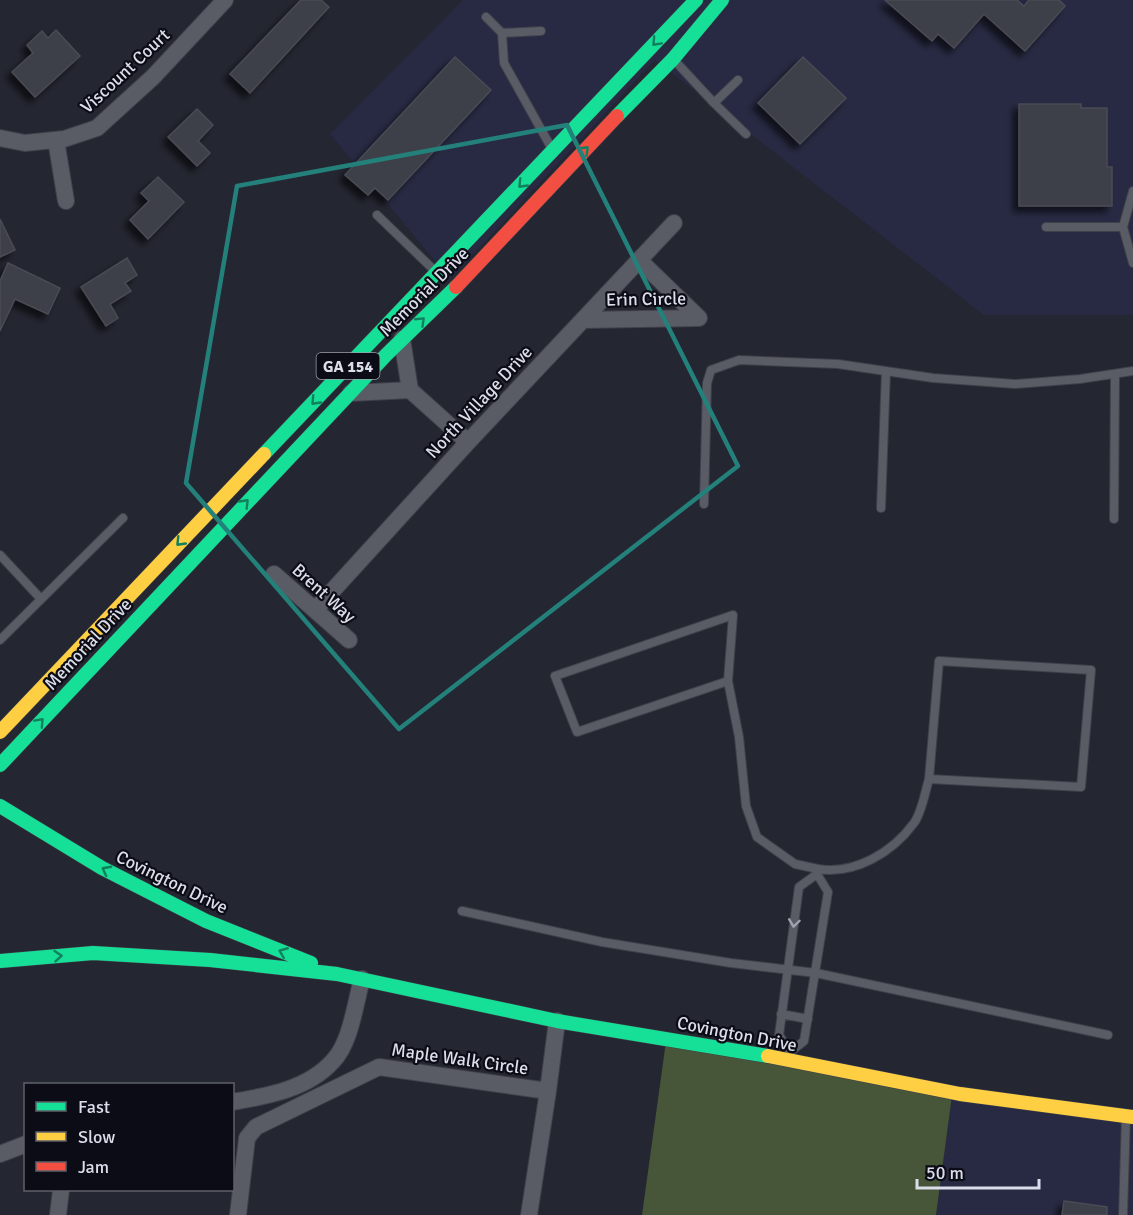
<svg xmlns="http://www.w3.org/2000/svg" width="1133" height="1215" viewBox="0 0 1133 1215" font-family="Signika,sans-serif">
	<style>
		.built { fill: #272a42 }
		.forest { fill: #475638 }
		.building { fill: #3d3f48; stroke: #494b54; stroke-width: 1.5; filter: url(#shadow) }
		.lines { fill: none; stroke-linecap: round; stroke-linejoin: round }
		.lane-casing { stroke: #3f414a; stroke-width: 10 }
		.street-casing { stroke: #3f414a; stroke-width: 18 }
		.fast-casing { stroke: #3f414a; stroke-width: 15 }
		.slow-casing { stroke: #3f414a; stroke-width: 15 }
		.jam-casing { stroke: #3f414a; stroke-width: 15 }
		.lane { stroke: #5a5c65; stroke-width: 8 }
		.street { stroke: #5a5c65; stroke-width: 16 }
		.fast { stroke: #16e098; stroke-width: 14 }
		.slow { stroke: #ffcf43; stroke-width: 14 }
		.jam { stroke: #f24e42; stroke-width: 14 }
		.oneway { stroke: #11815d }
		.oneway2 { stroke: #a0a3ae }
		.marked { fill: none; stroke: #23807a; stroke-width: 4.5; stroke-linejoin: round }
		.labels { text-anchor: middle; stroke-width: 4.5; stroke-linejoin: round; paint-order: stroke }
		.shield { fill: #0b0c15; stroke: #9c9eaa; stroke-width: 1.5 }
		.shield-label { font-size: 16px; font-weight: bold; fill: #daddea }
		.street-label { font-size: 18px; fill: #daddea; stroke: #0b0c15 }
	</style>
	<defs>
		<filter id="shadow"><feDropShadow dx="-5.5" dy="5.5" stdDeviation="3" flood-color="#0009"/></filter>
	</defs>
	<rect width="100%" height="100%" fill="#242631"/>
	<path class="built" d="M463 0H1133V315H984L655 60 450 279 330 134Z
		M953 1088 1133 1109V1215H936Z"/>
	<path class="forest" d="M667 1034 953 1088 936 1215H642Z"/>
	<path class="building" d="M301 0H321L329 7 250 93 230 74Z
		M885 0H1017L1024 6 1029 0H1059L1065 6 1025 51 984 14 954 48 938 34 932 41Z
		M56 30 80 56 35 97 12 72 33 53 27 45 42 31 48 38Z
		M455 57 491 90 388 200 375 188 368 195 345 175Z
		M803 57 846 98 800 144 758 103Z
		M1019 104H1081V108H1107V167H1112V206H1019Z
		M197 109 213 125 198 141 210 153 197 166 168 137Z
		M158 177 184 202 148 239 130 220 149 201 141 193Z
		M0 219 15 250 0 257Z
		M127 258 137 275 125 283 131 291 110 304 118 318 106 326 81 287Z
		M8 263 60 288 48 314 15 299 0 331V281Z
		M1064 1201 1107 1207V1215H1062Z"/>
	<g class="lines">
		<defs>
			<path id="lane" d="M486 17 502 33
				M541 31 502 33 504 63 552 149
				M676 62 714 103 738 80
				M714 103 746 134
				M1133 191 1123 227 1133 263
				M377 215 435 271
				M1046 227H1123
				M704 504 707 383 711 370 739 360 838 364 933 378 1015 384 1080 379 1133 371
				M881 508 886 371
				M1114 519 1115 374
				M0 555 41 599
				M0 640 123 518
				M728 681 577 732 555 676 733 615 728 681 739 737 746 806 757 837 795 864 818 869
				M462 911 602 942 731 963 816 973 1108 1035
				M781 1014 808 1019
				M790 1052 779 1035 799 887 817 874 818 869C854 875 892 853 914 823 922 812 925 792 929 779L1081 787 1091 670 939 661 929 779
				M789 1056 790 1052 804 1041 828 892 817 874
				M1123 1215 1126 1116"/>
			<path id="street" d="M0 138 25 143 64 139 97 128 153 77 225 0
				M56 140 66 201
				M583 320 699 318 639 260
				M402 339 410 390 468 442
				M351 393 410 390
				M274 574 349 640
				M315 610 468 442 674 223
				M548 1091 557 1021
				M232 1102C268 1096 308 1089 333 1061 351 1042 355 1004 362 979
				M0 1154 26 1144
				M58 1215 61 1190
				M238 1215 247 1138 256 1127 379 1067 548 1091 529 1215"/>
			<path id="fast" d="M617 116 673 59 722 0
				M264 454 696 0
				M0 765 386 355 456 287
				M0 806 102 868 206 921 311 963
				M0 961 93 953 210 960 337 974 557 1021 768 1056"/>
			<path id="slow" d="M0 732 264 454
				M768 1056 960 1094 1133 1117"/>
			<path id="jam" d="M456 287 617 116"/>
		</defs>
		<use href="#lane" class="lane-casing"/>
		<use href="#street" class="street-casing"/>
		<use href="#fast" class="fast-casing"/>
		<use href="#slow" class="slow-casing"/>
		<use href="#jam" class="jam-casing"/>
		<use href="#lane" class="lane"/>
		<use href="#street" class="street"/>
		<use href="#fast" class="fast"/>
		<use href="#slow" class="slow"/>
		<use href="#jam" class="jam"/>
	</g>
	<defs><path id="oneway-chevron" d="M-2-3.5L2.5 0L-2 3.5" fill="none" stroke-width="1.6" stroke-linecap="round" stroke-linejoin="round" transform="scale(1.5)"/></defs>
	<g class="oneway">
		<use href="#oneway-chevron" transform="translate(656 42) rotate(133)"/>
		<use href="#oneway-chevron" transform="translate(585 150) rotate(-46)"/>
		<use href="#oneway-chevron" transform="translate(522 184) rotate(134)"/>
		<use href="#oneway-chevron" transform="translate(421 321) rotate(-44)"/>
		<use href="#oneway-chevron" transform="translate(315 401) rotate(134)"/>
		<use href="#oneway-chevron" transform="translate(245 503) rotate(-46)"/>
		<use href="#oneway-chevron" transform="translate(180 542) rotate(134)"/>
		<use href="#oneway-chevron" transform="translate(40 722) rotate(-47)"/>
		<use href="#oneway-chevron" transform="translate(106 870) rotate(-152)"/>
		<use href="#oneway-chevron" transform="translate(283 952) rotate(-158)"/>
		<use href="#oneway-chevron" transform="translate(58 956) rotate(-5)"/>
	</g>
	<use class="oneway2" href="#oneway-chevron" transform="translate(794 923) rotate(98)"/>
	<path class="marked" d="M567 125 738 466 399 729 186 483 237 186Z"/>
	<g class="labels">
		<rect class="shield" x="316.5" y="353" width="63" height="26" rx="4.5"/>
		<g class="shield-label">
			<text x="348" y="372">GA 154</text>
		</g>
		<g class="street-label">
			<text transform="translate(125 71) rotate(-43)" y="6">Viscount Court</text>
			<text transform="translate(424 292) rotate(-45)" y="6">Memorial Drive</text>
			<text transform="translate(646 299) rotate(-1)" y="6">Erin Circle</text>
			<text transform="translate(479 402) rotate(-47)" y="6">North Village Drive</text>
			<text transform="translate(324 593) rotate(42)" y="6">Brent Way</text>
			<text transform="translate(88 644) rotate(-47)" y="6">Memorial Drive</text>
			<text transform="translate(172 882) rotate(26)" y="6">Covington Drive</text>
			<text transform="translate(737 1034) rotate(11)" y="6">Covington Drive</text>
			<text transform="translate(460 1059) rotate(8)" y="6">Maple Walk Circle</text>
		</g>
	</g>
	<rect x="24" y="1083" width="210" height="108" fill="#0b0c15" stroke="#5e606a" stroke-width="1.5"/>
	<rect x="36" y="1102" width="30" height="9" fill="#16e098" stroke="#5e606a" stroke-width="1.5"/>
	<text x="78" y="1113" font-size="18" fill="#daddea">Fast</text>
	<rect x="36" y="1132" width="30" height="9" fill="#ffcf43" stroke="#5e606a" stroke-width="1.5"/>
	<text x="78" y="1143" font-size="18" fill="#daddea">Slow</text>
	<rect x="36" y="1162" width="30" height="9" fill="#f24e42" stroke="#5e606a" stroke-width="1.5"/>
	<text x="78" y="1173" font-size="18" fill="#daddea">Jam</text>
	<path d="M917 1179v9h122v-9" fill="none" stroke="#daddea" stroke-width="3"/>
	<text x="926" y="1179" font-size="18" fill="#daddea" stroke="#0b0c15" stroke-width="4.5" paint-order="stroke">50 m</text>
</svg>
